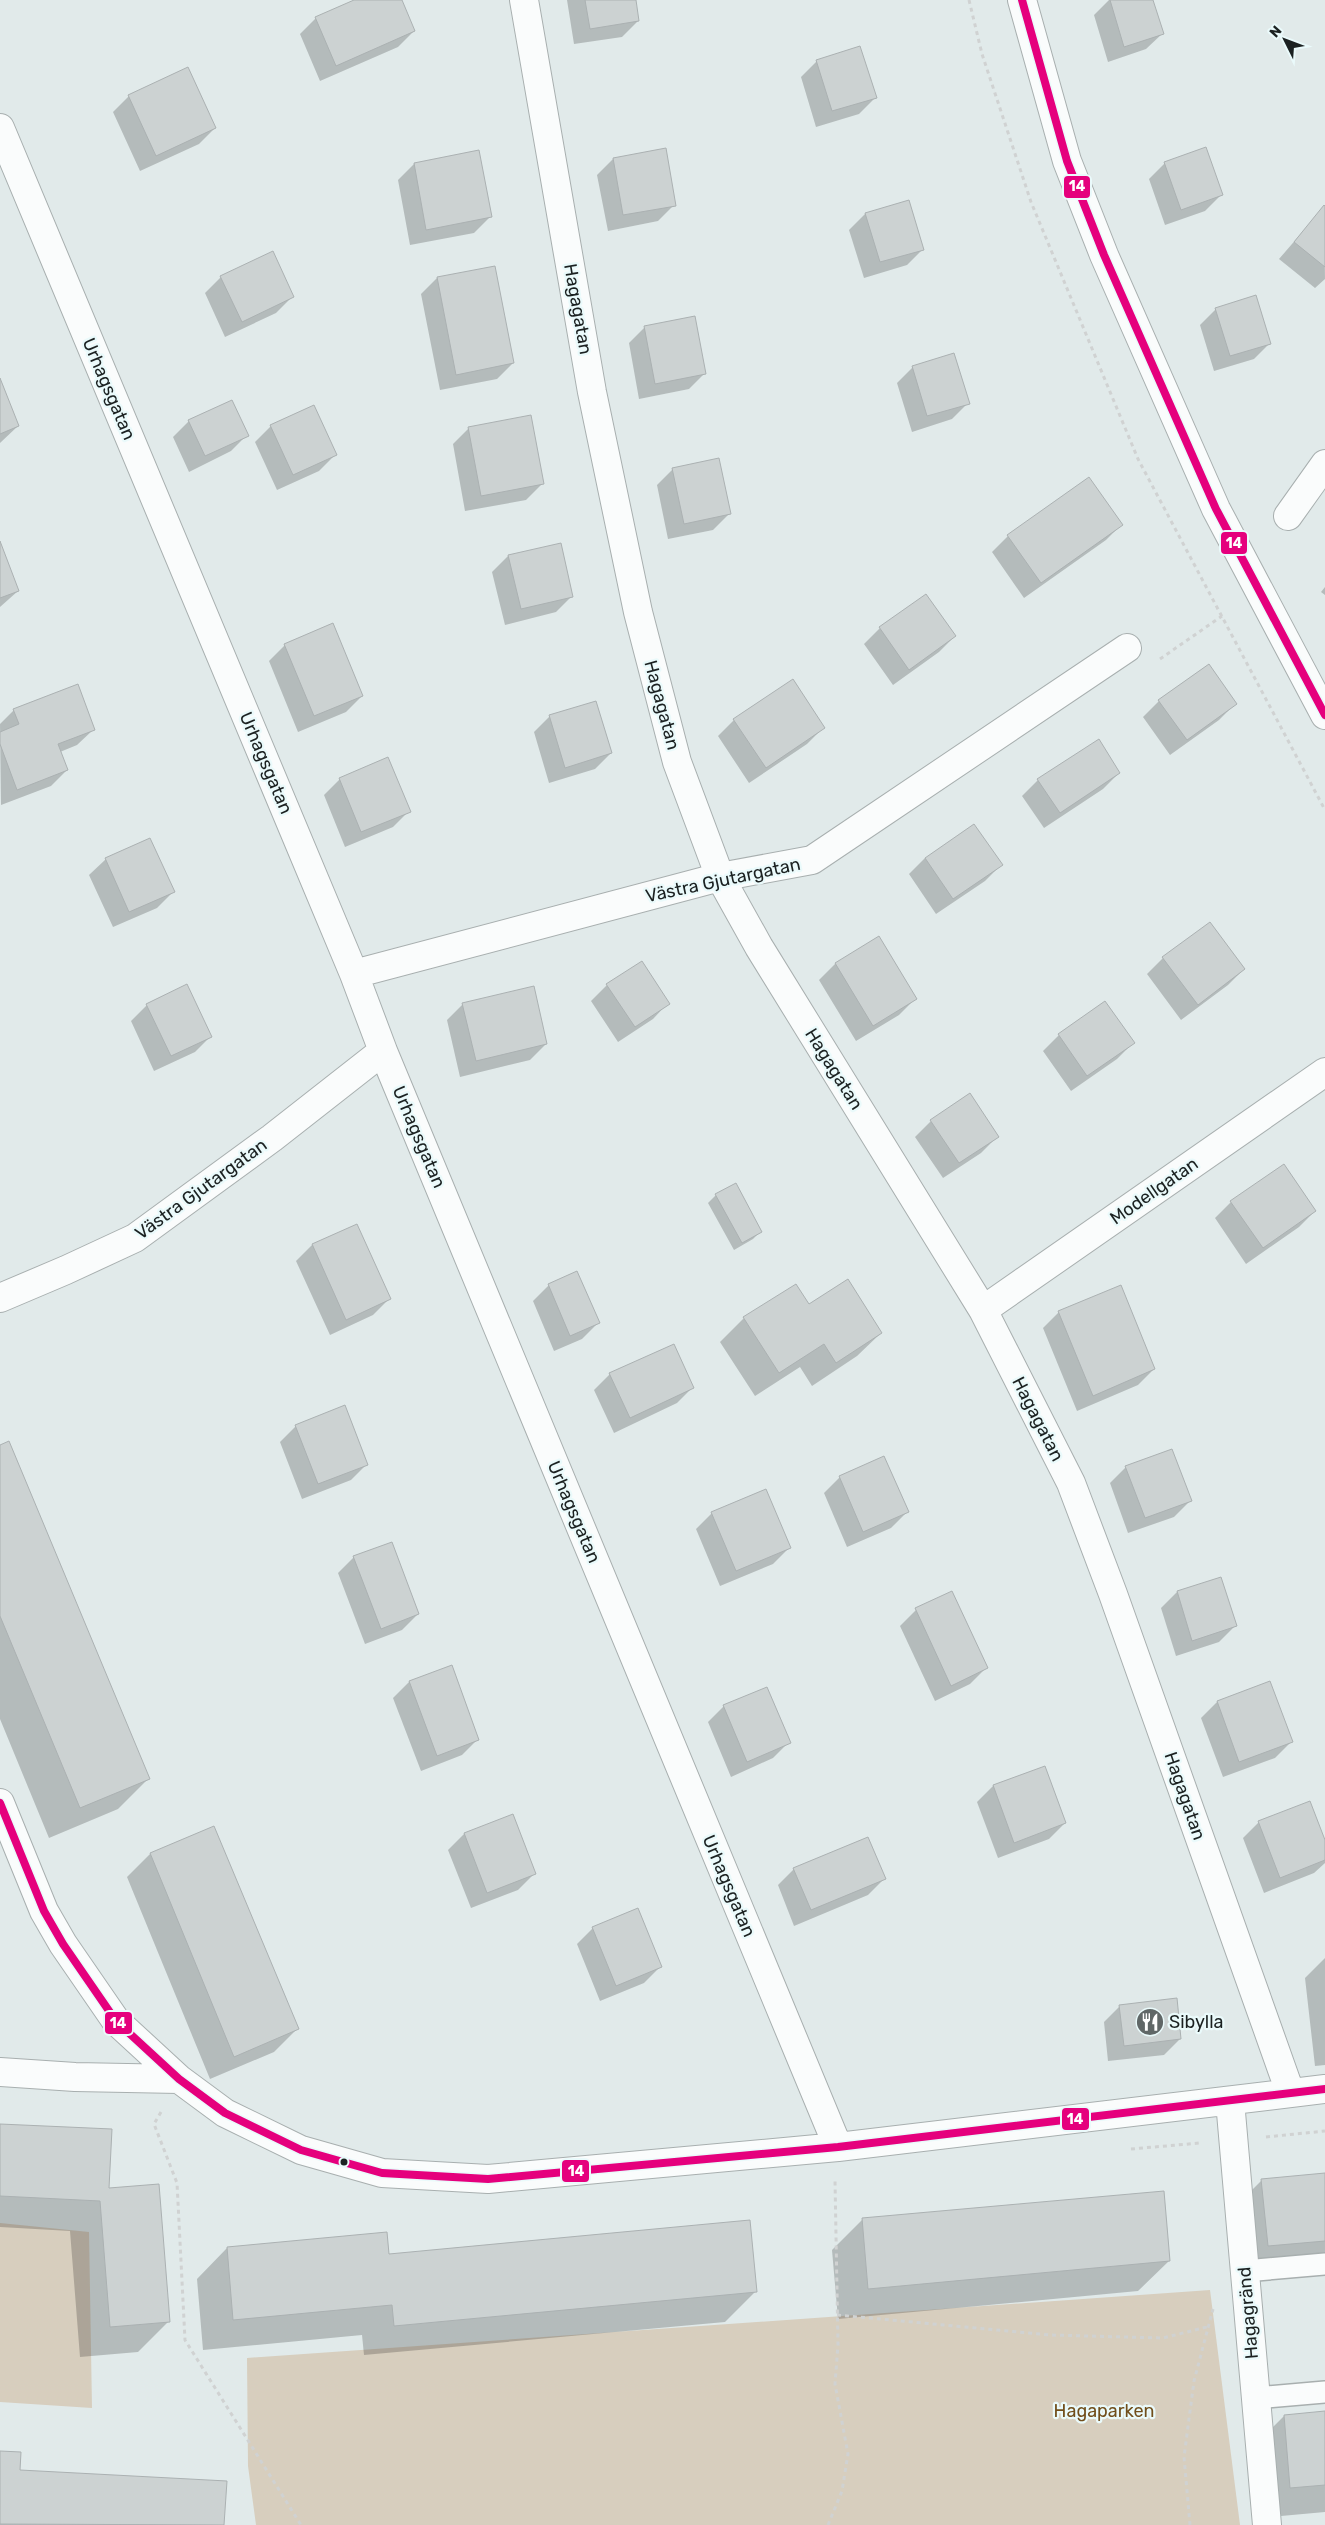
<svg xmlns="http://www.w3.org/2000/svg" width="1325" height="2525" viewBox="0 0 1325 2525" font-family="Rubik,sans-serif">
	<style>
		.green { fill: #d7cebe }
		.shadow { fill: #0003 }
		.building { fill: #ccd2d2; stroke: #abb1b2 }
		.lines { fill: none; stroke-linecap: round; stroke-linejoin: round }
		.lane-casing { stroke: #a8afaf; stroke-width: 24 }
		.street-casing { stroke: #a8afaf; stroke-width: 30 }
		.secondary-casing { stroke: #a8afaf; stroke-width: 30 }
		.path { stroke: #d0d2d2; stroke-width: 3; stroke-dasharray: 4 4; stroke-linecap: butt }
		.lane { stroke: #fafcfc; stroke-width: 21 }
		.street { stroke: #fafcfc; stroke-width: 28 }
		.secondary { stroke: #fafcfc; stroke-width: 28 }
		.bus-1-casing { stroke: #eafafb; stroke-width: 11 }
		.bus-1 { stroke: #e5007d; stroke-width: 8 }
		.bus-dot { fill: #1b2121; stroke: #eafafb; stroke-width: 2 }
		.labels { text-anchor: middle; stroke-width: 4.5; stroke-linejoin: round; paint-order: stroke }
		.street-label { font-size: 18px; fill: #1b2121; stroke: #eafafb }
		.poi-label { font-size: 18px; fill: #1b2121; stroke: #eafafb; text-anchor: start }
		.park-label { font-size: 18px; fill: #714e1b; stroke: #eafafb }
		.line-badge { stroke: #eafafb; stroke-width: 2 }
		.badge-label { font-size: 14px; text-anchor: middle; font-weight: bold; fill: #fff }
	</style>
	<rect width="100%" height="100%" fill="#e1eaea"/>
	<path class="green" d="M0 2223 89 2232 92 2408 0 2402Z
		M1210 2290 1240 2525H256L248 2466 247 2358Z"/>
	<path class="shadow" d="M357 0H401L414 31 398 47 320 81 300 34 316 18Z
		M567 0H635L638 21 622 37 574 44Z
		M1109 0H1152L1163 33 1146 49 1108 62 1094 15Z
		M817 61 875 98 859 114 816 127 801 77Z
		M129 96 215 128 199 144 140 171 113 112Z
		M478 152 490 217 474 233 410 245 398 180 414 164Z
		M613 159 674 205 658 221 608 231 597 175Z
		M1165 163 1221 195 1205 211 1165 225 1149 179Z
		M1324 207 1325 279 1315 288 1279 259Z
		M865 214 923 249 907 265 864 278 849 230Z
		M494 267 513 363 497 379 440 390 421 294 437 278Z
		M221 277 292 297 276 313 225 337 205 293Z
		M1216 309 1270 343 1254 359 1214 371 1200 325Z
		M645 327 705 373 689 389 639 399 629 343Z
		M913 367 968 403 952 419 912 432 897 383Z
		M0 380 18 426 0 443Z
		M189 421 247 435 231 451 189 472 173 437Z
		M271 426 335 455 319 471 277 490 255 442Z
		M469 428 542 484 526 500 465 511 453 444Z
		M673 469 729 514 713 530 668 539 657 485Z
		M1089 479 1122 524 1106 540 1024 598 992 552 1008 536Z
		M0 544 18 591 0 607Z
		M508 556 572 596 556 612 505 625 492 572Z
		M1325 587V595L1321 592Z
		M925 596 955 636 939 652 893 685 864 644 880 628Z
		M285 645 362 696 346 712 298 732 269 661Z
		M1159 701 1235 704 1219 720 1170 755 1143 717Z
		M14 710 94 729 77 745 60 752 67 770 51 786 1 805 0 724Z
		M550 716 611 753 595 769 549 783 534 732Z
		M734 720 823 728 807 744 749 783 718 736Z
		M1119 773 1103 789 1044 828 1022 796 1038 780Z
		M340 779 409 811 393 827 345 847 324 795Z
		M149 840 173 892 157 908 113 927 89 875 106 859Z
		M925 858 1001 865 985 881 936 914 909 874Z
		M1209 924 1244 969 1228 985 1181 1020 1147 974 1163 958Z
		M879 938 915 999 899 1015 856 1041 819 980 835 964Z
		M607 985 668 1003 653 1019 618 1042 591 1001Z
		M1105 1003 1133 1043 1117 1059 1071 1091 1043 1051 1059 1035Z
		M463 1004 546 1044 530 1060 460 1077 447 1020Z
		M147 1005 211 1036 195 1052 154 1071 131 1021Z
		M931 1121 997 1137 981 1153 943 1178 915 1137Z
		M1283 1166 1315 1211 1299 1227 1246 1264 1215 1218 1231 1202Z
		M716 1195 761 1231 753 1239 734 1250 708 1203Z
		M356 1225 389 1299 373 1315 330 1335 296 1261 312 1245Z
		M549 1285 598 1323 582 1339 554 1351 533 1301Z
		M808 1306 881 1333 857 1356 812 1386 800 1367 755 1396 720 1342 744 1318Z
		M1059 1312 1154 1369 1138 1385 1077 1411 1043 1328Z
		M610 1374 693 1387 677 1403 614 1433 594 1390Z
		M296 1426 367 1464 351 1480 302 1499 280 1442Z
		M0 1446 148 1779 118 1809 49 1838 0 1719Z
		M1126 1467 1190 1501 1174 1517 1128 1533 1110 1483Z
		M840 1477 907 1512 891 1528 847 1547 824 1493Z
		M712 1513 789 1548 773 1564 720 1586 696 1529Z
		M354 1557 418 1614 402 1630 365 1644 338 1573Z
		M1221 1579 1235 1626 1219 1642 1176 1656 1161 1608 1177 1592Z
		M951 1593 986 1668 970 1684 935 1701 900 1626 916 1610Z
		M451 1666 478 1739 462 1755 421 1771 393 1698 409 1682Z
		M1217 1702 1291 1742 1275 1758 1223 1777 1201 1718Z
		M724 1706 789 1742 773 1758 731 1777 708 1722Z
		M1045 1767 1065 1823 1049 1839 998 1858 977 1802 993 1786Z
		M512 1815 534 1874 518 1890 471 1908 448 1850 464 1834Z
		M1259 1822 1325 1843V1863L1314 1873 1264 1893 1243 1838Z
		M150 1854 297 2029 274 2052 210 2079 127 1877Z
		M794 1869 884 1879 868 1895 794 1926 778 1885Z
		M593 1928 660 1967 644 1983 600 2001 577 1944Z
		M1325 1958V2065L1315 2066 1305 1978Z
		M1120 2006 1180 2039 1164 2055 1108 2061 1104 2022Z
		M0 2125 108 2189 169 2321 138 2352 80 2357 70 2231 0 2227Z
		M1325 2174V2261L1244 2269 1238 2204 1262 2180Z
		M863 2219 1169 2261 1138 2291 838 2319 832 2250Z
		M227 2248 388 2255 756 2291 725 2322 364 2355 362 2335 203 2350 197 2279Z
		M1325 2413V2512L1260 2518 1254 2446 1284 2416Z
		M0 2452 19 2472 225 2482 223 2525H0Z"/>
	<path class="building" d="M354 0H402L415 31 336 66 315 17Z
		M585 0H636L639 21 590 29Z
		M1110 0H1153L1164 34 1124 47Z
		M860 46 877 98 832 111 816 60Z
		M188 67 216 128 156 156 128 95Z
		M1206 147 1223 195 1181 210 1164 162Z
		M666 148 676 206 623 215 613 158Z
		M479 150 492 217 426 230 414 163Z
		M909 200 924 250 880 262 865 213Z
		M1324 205 1325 206V267L1294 242Z
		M273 251 294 297 242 322 220 276Z
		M495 266 514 363 456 375 437 277Z
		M1256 295 1271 344 1230 356 1215 308Z
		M695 316 706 374 655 384 644 326Z
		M954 353 970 404 927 416 912 366Z
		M0 378 19 426 0 434Z
		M232 400 249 436 205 456 188 420Z
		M314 405 337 455 293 475 270 425Z
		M531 415 544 484 481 496 468 427Z
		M719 458 731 514 684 524 672 468Z
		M1089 477 1123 525 1041 583 1007 535Z
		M0 541 19 591 0 598Z
		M561 543 573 597 521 609 508 555Z
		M926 594 956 636 909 670 879 627Z
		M333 623 363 696 314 716 284 644Z
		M1209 664 1237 704 1187 740 1158 700Z
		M793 679 825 728 766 768 733 719Z
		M78 684 95 730 58 744 68 770 17 790 0 744V732L19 724 13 709Z
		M596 701 612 753 565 768 549 715Z
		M1099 739 1120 773 1060 813 1037 779Z
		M388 757 411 812 361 832 339 778Z
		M974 824 1003 865 953 899 925 858Z
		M150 838 175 892 129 912 105 858Z
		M1210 922 1245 969 1198 1005 1162 957Z
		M879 936 917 999 873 1026 835 963Z
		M642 961 670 1004 635 1027 606 984Z
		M187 984 212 1037 171 1056 146 1004Z
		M534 986 547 1044 476 1061 462 1003Z
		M1105 1001 1135 1043 1087 1076 1058 1034Z
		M970 1093 999 1137 959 1163 930 1120Z
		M1284 1164 1316 1211 1263 1248 1230 1201Z
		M736 1183 762 1232 742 1243 715 1194Z
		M357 1224 391 1299 346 1320 312 1244Z
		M577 1271 600 1323 570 1336 548 1284Z
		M848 1279 882 1333 836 1363 824 1344 779 1373 743 1317 796 1284 809 1304Z
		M1121 1285 1155 1369 1093 1396 1058 1311Z
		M674 1344 694 1388 630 1418 609 1373Z
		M345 1405 368 1465 318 1484 295 1425Z
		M9 1441 150 1779 80 1808 0 1616V1445Z
		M1172 1449 1192 1501 1145 1518 1125 1466Z
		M884 1456 909 1512 863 1532 839 1476Z
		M766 1489 791 1548 736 1571 711 1512Z
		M392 1542 419 1614 381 1629 353 1556Z
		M1221 1577 1237 1626 1192 1641 1177 1591Z
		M952 1591 988 1668 951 1686 915 1608Z
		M452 1665 479 1740 437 1756 409 1681Z
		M1270 1681 1293 1742 1239 1762 1217 1701Z
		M767 1687 791 1743 747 1762 723 1705Z
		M1045 1766 1066 1823 1014 1843 993 1785Z
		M1310 1801 1325 1840V1860L1280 1878 1258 1821Z
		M513 1814 536 1874 487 1893 464 1833Z
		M214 1826 299 2029 234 2057 150 1853Z
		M868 1837 886 1879 811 1910 793 1868Z
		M638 1908 662 1967 616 1986 592 1927Z
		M1177 1998 1181 2039 1124 2046 1119 2005Z
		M0 2124 112 2129 109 2188 159 2184 170 2322 110 2327 100 2201 0 2196Z
		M1325 2173V2241L1268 2246 1261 2179Z
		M1164 2191 1170 2261 868 2289 862 2218Z
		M750 2220 757 2292 394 2326 392 2305 233 2320 227 2247 387 2232 389 2254Z
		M1325 2411V2485L1290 2488 1284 2415Z
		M0 2451 21 2452 20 2470 227 2481 224 2525 0 2524Z"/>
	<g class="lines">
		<defs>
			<path id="lane" d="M1245 2271 1325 2264
				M1256 2398 1325 2392"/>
			<path id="street" d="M524 0 592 392 638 612 677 762 720 877 759 947 983 1310 1071 1483 1113 1594 1290 2092
				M0 128 354 974 383 1051 838 2147
				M1288 516 1325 464
				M354 974 720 877 812 860 1127 648
				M0 1298 66 1270 135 1238 272 1138 383 1051
				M983 1310 1325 1072
				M0 1803 44 1911 63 1944 116 2021 179 2079 225 2113 301 2150 382 2173 488 2179 838 2147 1325 2089
				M0 2072 75 2077 179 2079
				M1230 2101 1267 2525"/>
			<path id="secondary" d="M1022 0 1067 161 1104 255 1216 509 1325 715"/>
		</defs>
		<use href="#lane" class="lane-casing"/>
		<use href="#street" class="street-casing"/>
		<use href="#secondary" class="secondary-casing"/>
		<path class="path" d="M969 0 982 54 1031 202 1138 459 1325 810
			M1160 659 1222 616
			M161 2112 154 2124 177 2183 185 2340 301 2525
			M1266 2137 1325 2131
			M1131 2149 1200 2143
			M837 2315 1050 2335 1163 2338 1207 2327
			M828 2525 842 2491 848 2454 835 2384 838 2345 835 2180
			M1190 2525 1184 2457 1194 2381 1213 2309"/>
		<use href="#lane" class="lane"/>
		<use href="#street" class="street"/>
		<use href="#secondary" class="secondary"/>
		<defs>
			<path id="bus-1" d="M1022 0 1067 161 1104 255 1216 509 1325 715
				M0 1803 44 1911 63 1944 116 2021 179 2079 225 2113 301 2150 382 2173 488 2179 838 2147 1325 2089"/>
		</defs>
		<use href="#bus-1" class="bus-1-casing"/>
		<use href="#bus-1" class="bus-1"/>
	</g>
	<defs>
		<symbol id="restaurant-disc" viewBox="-11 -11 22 22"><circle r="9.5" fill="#606767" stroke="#eafafb"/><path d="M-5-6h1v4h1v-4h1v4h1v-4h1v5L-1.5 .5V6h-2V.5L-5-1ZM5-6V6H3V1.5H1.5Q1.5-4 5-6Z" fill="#fff"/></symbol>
	</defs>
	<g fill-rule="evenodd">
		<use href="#restaurant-disc" x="1134" y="2006" width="32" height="32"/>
	</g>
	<circle class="bus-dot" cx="344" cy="2162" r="4.5"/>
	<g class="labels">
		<g class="street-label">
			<text transform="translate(578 309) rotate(80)" y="6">Hagagatan</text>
			<text transform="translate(109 389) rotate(67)" y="6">Urhagsgatan</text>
			<text transform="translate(662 705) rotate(75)" y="6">Hagagatan</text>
			<text transform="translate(266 763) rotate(67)" y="6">Urhagsgatan</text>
			<text transform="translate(723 880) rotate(-12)" y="6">Västra Gjutargatan</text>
			<text transform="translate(834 1069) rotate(58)" y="6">Hagagatan</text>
			<text transform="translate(419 1137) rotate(67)" y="6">Urhagsgatan</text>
			<text transform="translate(201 1189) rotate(-36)" y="6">Västra Gjutargatan</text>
			<text transform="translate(1154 1191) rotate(-35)" y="6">Modellgatan</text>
			<text transform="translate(1038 1419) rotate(63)" y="6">Hagagatan</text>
			<text transform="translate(574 1512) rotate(67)" y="6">Urhagsgatan</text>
			<text transform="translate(1185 1796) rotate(71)" y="6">Hagagatan</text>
			<text transform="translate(729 1886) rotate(67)" y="6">Urhagsgatan</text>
			<text transform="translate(1248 2313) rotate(-95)" y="6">Hagagränd</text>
		</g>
		<g class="poi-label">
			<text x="1169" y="2028">Sibylla</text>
		</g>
		<g class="park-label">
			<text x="1104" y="2417">Hagaparken</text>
		</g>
	</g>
	<g class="line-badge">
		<rect x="1063" y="175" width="28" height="24" rx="5" fill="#e5007d"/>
		<rect x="1220" y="531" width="28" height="24" rx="5" fill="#e5007d"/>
		<rect x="104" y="2011" width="29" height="24" rx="5" fill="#e5007d"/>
		<rect x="1061" y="2107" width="29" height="24" rx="5" fill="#e5007d"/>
		<rect x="561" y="2159" width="29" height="24" rx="5" fill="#e5007d"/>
	</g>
	<g class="badge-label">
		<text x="1077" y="191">14</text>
		<text x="1234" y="548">14</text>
		<text x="118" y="2028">14</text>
		<text x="1075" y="2124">14</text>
		<text x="576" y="2176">14</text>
	</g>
	<g transform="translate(1285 40) rotate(312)" stroke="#eafafb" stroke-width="4" paint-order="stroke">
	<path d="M0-4L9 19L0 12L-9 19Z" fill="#1b2121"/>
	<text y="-8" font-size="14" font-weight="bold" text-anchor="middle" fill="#1b2121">N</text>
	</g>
</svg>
